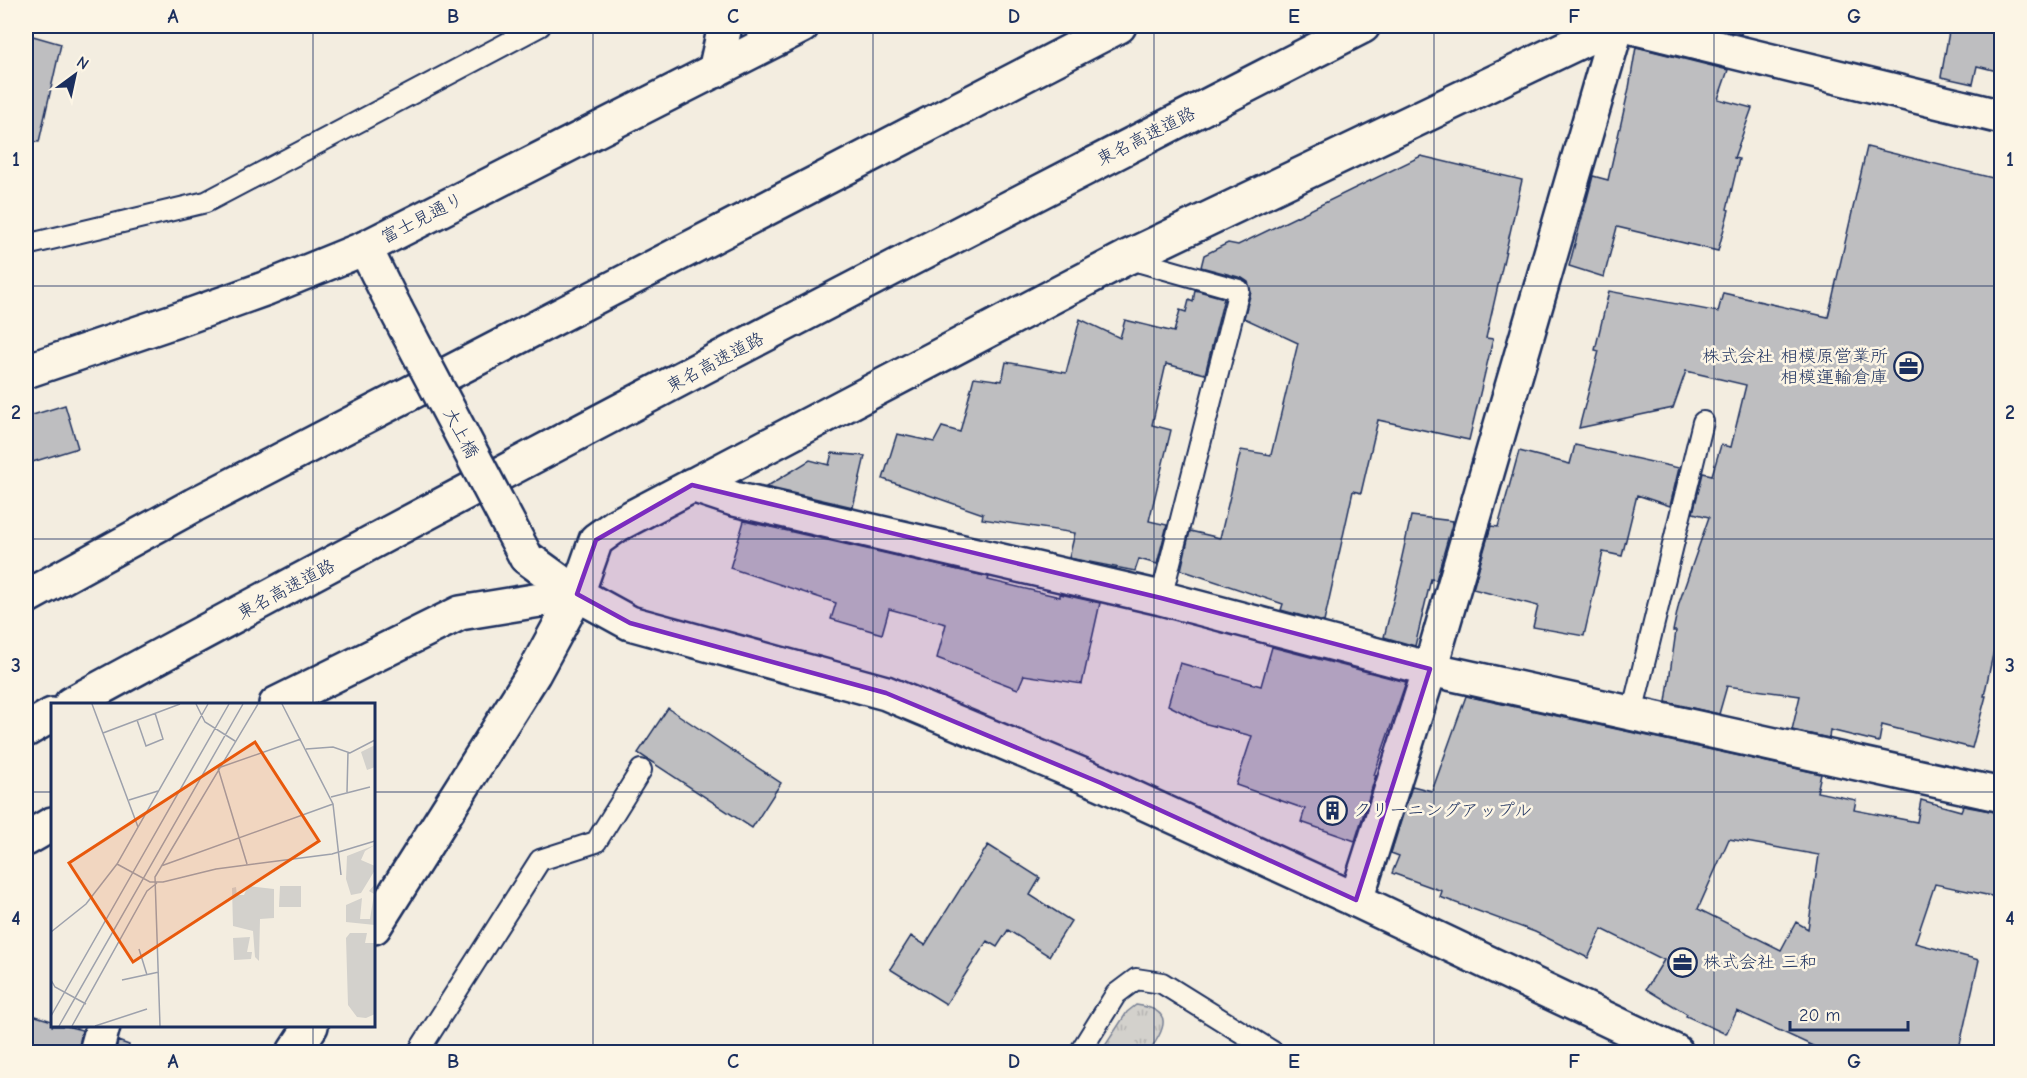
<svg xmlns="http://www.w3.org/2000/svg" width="2027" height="1078" viewBox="0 0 2027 1078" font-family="'Comic Neue','Klee One',sans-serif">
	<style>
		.grass { fill: url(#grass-tufts); stroke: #778095; stroke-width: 1.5 }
		.building { fill: #bebec0; stroke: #1b2f5e; stroke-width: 1.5; fill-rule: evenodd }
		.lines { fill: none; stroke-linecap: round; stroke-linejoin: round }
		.lane-casing { stroke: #1b2f5e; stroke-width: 24 }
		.street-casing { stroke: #1b2f5e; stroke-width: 38 }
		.secondary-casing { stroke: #1b2f5e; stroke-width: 38 }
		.primary-casing { stroke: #1b2f5e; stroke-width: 38 }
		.highway-casing { stroke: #1b2f5e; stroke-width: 38 }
		.lane { stroke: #fcf5e5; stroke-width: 20 }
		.street { stroke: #fcf5e5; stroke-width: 33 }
		.secondary { stroke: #fcf5e5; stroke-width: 33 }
		.primary { stroke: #fcf5e5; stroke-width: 33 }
		.highway { stroke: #fcf5e5; stroke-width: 33 }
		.secondary-bridge-casing { stroke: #1b2f5e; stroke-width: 38; stroke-linecap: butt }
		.secondary-bridge { stroke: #fcf5e5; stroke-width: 33 }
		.marked { fill: #7b2cbf; fill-opacity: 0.2; stroke: #7b2cbf; stroke-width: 4.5; stroke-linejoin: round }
		.grid { fill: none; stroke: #1b2f5e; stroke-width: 1.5; stroke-opacity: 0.55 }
		.labels { text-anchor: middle; stroke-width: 5; stroke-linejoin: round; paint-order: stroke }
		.street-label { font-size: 18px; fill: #1b2f5e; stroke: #fcf5e5 }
		.poi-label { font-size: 18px; fill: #1b2f5e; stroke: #fcf5e5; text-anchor: start }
		.inset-road { fill: none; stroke: #9da1ac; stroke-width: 1.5 }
		.view { fill: #e8590c; fill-opacity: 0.15; stroke: #e8590c; stroke-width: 3 }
		.inset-edge { fill: none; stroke: #1b2f5e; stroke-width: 3 }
		.neatline { fill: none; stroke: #1b2f5e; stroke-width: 2 }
		.grid-label { font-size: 20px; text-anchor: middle; font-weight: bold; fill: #1b2f5e }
	</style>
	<defs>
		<pattern id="grass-tufts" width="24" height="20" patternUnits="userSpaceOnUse" patternTransform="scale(1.5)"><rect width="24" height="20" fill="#d3d1cc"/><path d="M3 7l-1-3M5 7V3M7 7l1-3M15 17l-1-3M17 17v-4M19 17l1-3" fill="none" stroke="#b5b4b2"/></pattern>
	</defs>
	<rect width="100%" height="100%" fill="#f3ede0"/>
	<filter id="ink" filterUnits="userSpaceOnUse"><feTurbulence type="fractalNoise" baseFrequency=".0167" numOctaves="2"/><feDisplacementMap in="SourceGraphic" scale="12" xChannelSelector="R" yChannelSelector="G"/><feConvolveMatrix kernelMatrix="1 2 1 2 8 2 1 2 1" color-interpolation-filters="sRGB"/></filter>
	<g filter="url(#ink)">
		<path class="grass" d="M1136 1005C1175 1010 1165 1028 1149 1052H1101L1127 1012Z"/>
		<path class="building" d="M1705 26H1744L1741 34Z
			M1950 26H2001V72L1977 66 1973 84 1941 77Z
			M26 34 61 44 39 142 26 141Z
			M1636 47 1728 70 1718 99 1752 108 1734 158 1739 159 1727 209 1729 210 1718 251 1617 227 1604 277 1569 266 1593 176 1608 180 1629 88Z
			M1867 147 2001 180V618L1984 696H1986L1972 748 1882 725 1879 742 1830 730 1829 738 1792 730 1800 696 1727 686 1719 714 1666 702 1676 631H1673L1679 603 1709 517 1693 513 1703 473 1712 475 1721 445 1731 447 1746 385 1686 371 1673 408 1579 428 1599 351 1595 350 1609 291 1718 312 1723 293 1828 317Z
			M1421 156 1522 180 1486 338 1493 339 1469 440 1378 420 1361 493 1353 491 1324 622 1281 610 1283 604 1181 570 1190 531 1220 538 1241 450 1271 455 1298 343 1244 318 1251 292 1248 282 1242 278 1201 267 1204 255 1228 243 1238 245Z
			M1195 290 1224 298 1205 374 1166 364 1152 425 1171 430 1149 521 1167 525 1157 564 1139 559 1135 571 1069 558 1075 533 982 519 983 514 883 479 897 434 934 442 942 427 960 432 974 377 1002 381 1006 362 1066 373 1080 319 1120 338 1125 320 1174 332 1180 310 1186 312 1189 300 1193 302Z
			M65 405 78 448 26 464V417Z
			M1575 445 1679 468 1670 506 1637 495 1622 556 1603 552 1584 636 1533 627 1538 606 1473 589 1491 526 1498 527 1519 451 1570 464Z
			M832 453 865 456 853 507 766 487 810 460 829 465Z
			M1411 516 1453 521 1436 580 1431 579 1415 646 1384 637 1403 562 1401 561Z
			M744 521 989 577 988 580 1060 597V594L1100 603 1082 684 1024 675 1018 689 937 658 946 624 889 609 882 634 831 619 836 603 730 568Z
			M1272 647 1406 682 1374 775H1376L1355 841 1301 822 1305 809 1236 785 1252 736 1203 723 1168 705 1180 663 1261 686Z
			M1466 696 1821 774 1817 792 1856 800 1854 810 1917 822 1921 800 1961 811 1963 806 2001 813V898L1935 884 1915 943 1979 960 1958 1053H1828L1737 1011 1726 1034 1686 1016 1687 1014 1646 989 1664 960 1602 929 1588 958 1535 932 1440 897 1442 891 1392 873 1399 856 1391 853 1412 786 1432 791ZM1729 839 1819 855 1808 929 1796 922 1781 950 1698 909Z
			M668 708 781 783 752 828 638 753Z
			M988 845 1040 878 1030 895 1071 921 1049 956 1008 930 997 947 987 941 946 1004 890 969 911 936 925 945Z
			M26 1013 52 1021V1026H66L82 1030 78 1053H26Z
			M118 1041 129 1045 128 1053H115Z"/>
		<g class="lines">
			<defs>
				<path id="lane" d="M26 245 206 202 540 26
					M1126 258 1239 290 1161 598
					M1632 713 1703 422
					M418 1052 540 860 596 842 641 770
					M1080 1052 1116 994 1136 979 1162 983 1273 1052"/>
				<path id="street" d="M1628 26 2002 117
					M692 485 734 499 1161 598 1430 669 2002 795
					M276 704 460 613 577 594 596 540 617 525 1126 258 1612 26
					M26 839 52 824
					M1356 900 1430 669 1617 26
					M96 1052 103 1026"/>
				<path id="secondary" d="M715 71 725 26
					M365 248 395 308
					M526 557 577 594 630 623 886 693 1101 783 1356 900 1676 1052
					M374 927 534 673 577 594
					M294 1052 311 1026"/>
				<path id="primary" d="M26 371 180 319 267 288 365 248 802 26"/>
				<path id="highway" d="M26 597 194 505 1119 26
					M71 704C498 472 930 247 1363 26
					M26 730 52 715"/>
			</defs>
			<use href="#lane" class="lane-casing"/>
			<use href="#street" class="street-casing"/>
			<use href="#secondary" class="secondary-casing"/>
			<use href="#primary" class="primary-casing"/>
			<use href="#highway" class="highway-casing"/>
			<use href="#lane" class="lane"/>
			<use href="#street" class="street"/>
			<use href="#secondary" class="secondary"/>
			<use href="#primary" class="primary"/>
			<use href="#highway" class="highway"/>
			<defs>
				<path id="secondary-bridge" d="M395 308 526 557"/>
			</defs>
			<use href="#secondary-bridge" class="secondary-bridge-casing"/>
			<use href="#secondary-bridge" class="secondary-bridge"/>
		</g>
	</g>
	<path class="marked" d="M692 485 1161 598 1430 669 1356 900 1101 783 886 693 630 623 577 594 596 540Z"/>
	<path class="grid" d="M313 26V704M593 26V1052M873 26V1052M1154 26V1052M1434 26V1052M1714 26V1052M26 286H2002M26 539H2002M26 792H52M374 792H2002M313 1026V1052"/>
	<defs>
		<symbol id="office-ring" viewBox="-11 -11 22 22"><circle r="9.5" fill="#fcf5e5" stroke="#1b2f5e" stroke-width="1.5"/><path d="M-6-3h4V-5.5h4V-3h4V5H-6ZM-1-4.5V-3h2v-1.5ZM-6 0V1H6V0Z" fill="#1b2f5e"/></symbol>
		<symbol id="building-ring" viewBox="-11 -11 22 22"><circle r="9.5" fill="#fcf5e5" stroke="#1b2f5e" stroke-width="1.5"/><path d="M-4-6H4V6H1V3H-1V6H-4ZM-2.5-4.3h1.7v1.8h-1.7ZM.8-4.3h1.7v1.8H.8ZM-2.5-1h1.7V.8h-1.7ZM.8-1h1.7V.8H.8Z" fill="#1b2f5e"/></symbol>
	</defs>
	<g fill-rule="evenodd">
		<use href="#office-ring" x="1892" y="350" width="33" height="33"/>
		<use href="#building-ring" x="1316" y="794" width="33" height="33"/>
		<use href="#office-ring" x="1666" y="946" width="33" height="33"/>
	</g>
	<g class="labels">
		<g class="street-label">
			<text transform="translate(1146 136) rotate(-27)" y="6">東名高速道路</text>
			<text transform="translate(422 218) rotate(-27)" y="6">富士見通り</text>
			<text transform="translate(715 362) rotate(-28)" y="6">東名高速道路</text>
			<text transform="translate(461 433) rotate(62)" y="6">大上橋</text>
			<text transform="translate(286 589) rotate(-28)" y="6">東名高速道路</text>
		</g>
		<g class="poi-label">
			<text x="1888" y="362" text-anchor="end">株式会社 相模原営業所<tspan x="1888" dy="21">相模運輸倉庫</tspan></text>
			<text x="1353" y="816">クリーニングアップル</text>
			<text x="1703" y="968">株式会社 三和</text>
		</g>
	</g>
	<g transform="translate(51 703)">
		<rect width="324" height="324" fill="#f3ede0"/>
		<path d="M324 142 314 148 310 157 324 163V167L310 190 300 192 295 176 296 153ZM324 181V222L295 219V202L311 195 309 216H319L323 191 318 188ZM197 183 223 186V215L209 216 208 258 204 254 202 228 182 223 181 185 185 184 186 192H193ZM229 183H250V204H228ZM299 230H316L314 240H324V311L315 315 306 314 297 302 295 235ZM199 234 196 249H201L200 256 183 257 182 235Z" fill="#d3d1cc"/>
		<path d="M324 42V64L316 67 310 49Z" fill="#d3d1cc"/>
		<path class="inset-road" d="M41 1 87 124M145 1 154 19 184 38M231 1 282 101 290 172M86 17 95 43 112 36 104 10M52 30 129 1M255 46 282 44 299 50 324 37M167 65 196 161M167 65 250 36M296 89 297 49M280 94 319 84M78 97 107 88M66 161 99 179H112L165 166 281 151 324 138M110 163 282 101M0 229 35 201 66 161 157 1M88 246 96 272M0 277 4 284 35 301M71 277 108 269M0 313 178 1M8 323 192 1M21 323 96 188 106 180M44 323 96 306M109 323 104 174 207 1"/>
		<path class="view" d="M204 39 268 138 82 259 18 160Z"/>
		<rect width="324" height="324" class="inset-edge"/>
	</g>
	<rect width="2027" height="1078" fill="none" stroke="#fcf5e5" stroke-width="66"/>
	<g transform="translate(75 75) rotate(33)" stroke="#fcf5e5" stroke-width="4.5" paint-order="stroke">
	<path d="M0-4.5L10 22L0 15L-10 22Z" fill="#1b2f5e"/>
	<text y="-9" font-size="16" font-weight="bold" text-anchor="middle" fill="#1b2f5e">N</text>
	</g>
	<path d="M1790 1021v9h118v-9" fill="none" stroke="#1b2f5e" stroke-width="3"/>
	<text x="1799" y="1021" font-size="18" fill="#1b2f5e" stroke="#fcf5e5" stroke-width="4.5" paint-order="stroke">20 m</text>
	<rect x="33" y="33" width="1961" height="1012" class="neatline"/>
	<g class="grid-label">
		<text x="173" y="23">A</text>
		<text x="453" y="23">B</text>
		<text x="733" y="23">C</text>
		<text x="1014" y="23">D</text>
		<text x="1294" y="23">E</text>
		<text x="1574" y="23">F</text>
		<text x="1854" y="23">G</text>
		<text x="16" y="166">1</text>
		<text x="2010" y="166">1</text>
		<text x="16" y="419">2</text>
		<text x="2010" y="419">2</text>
		<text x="16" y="672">3</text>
		<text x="2010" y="672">3</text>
		<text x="16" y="925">4</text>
		<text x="2010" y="925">4</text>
		<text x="173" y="1068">A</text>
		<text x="453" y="1068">B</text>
		<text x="733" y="1068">C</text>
		<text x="1014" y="1068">D</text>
		<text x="1294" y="1068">E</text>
		<text x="1574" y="1068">F</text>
		<text x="1854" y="1068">G</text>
	</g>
</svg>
